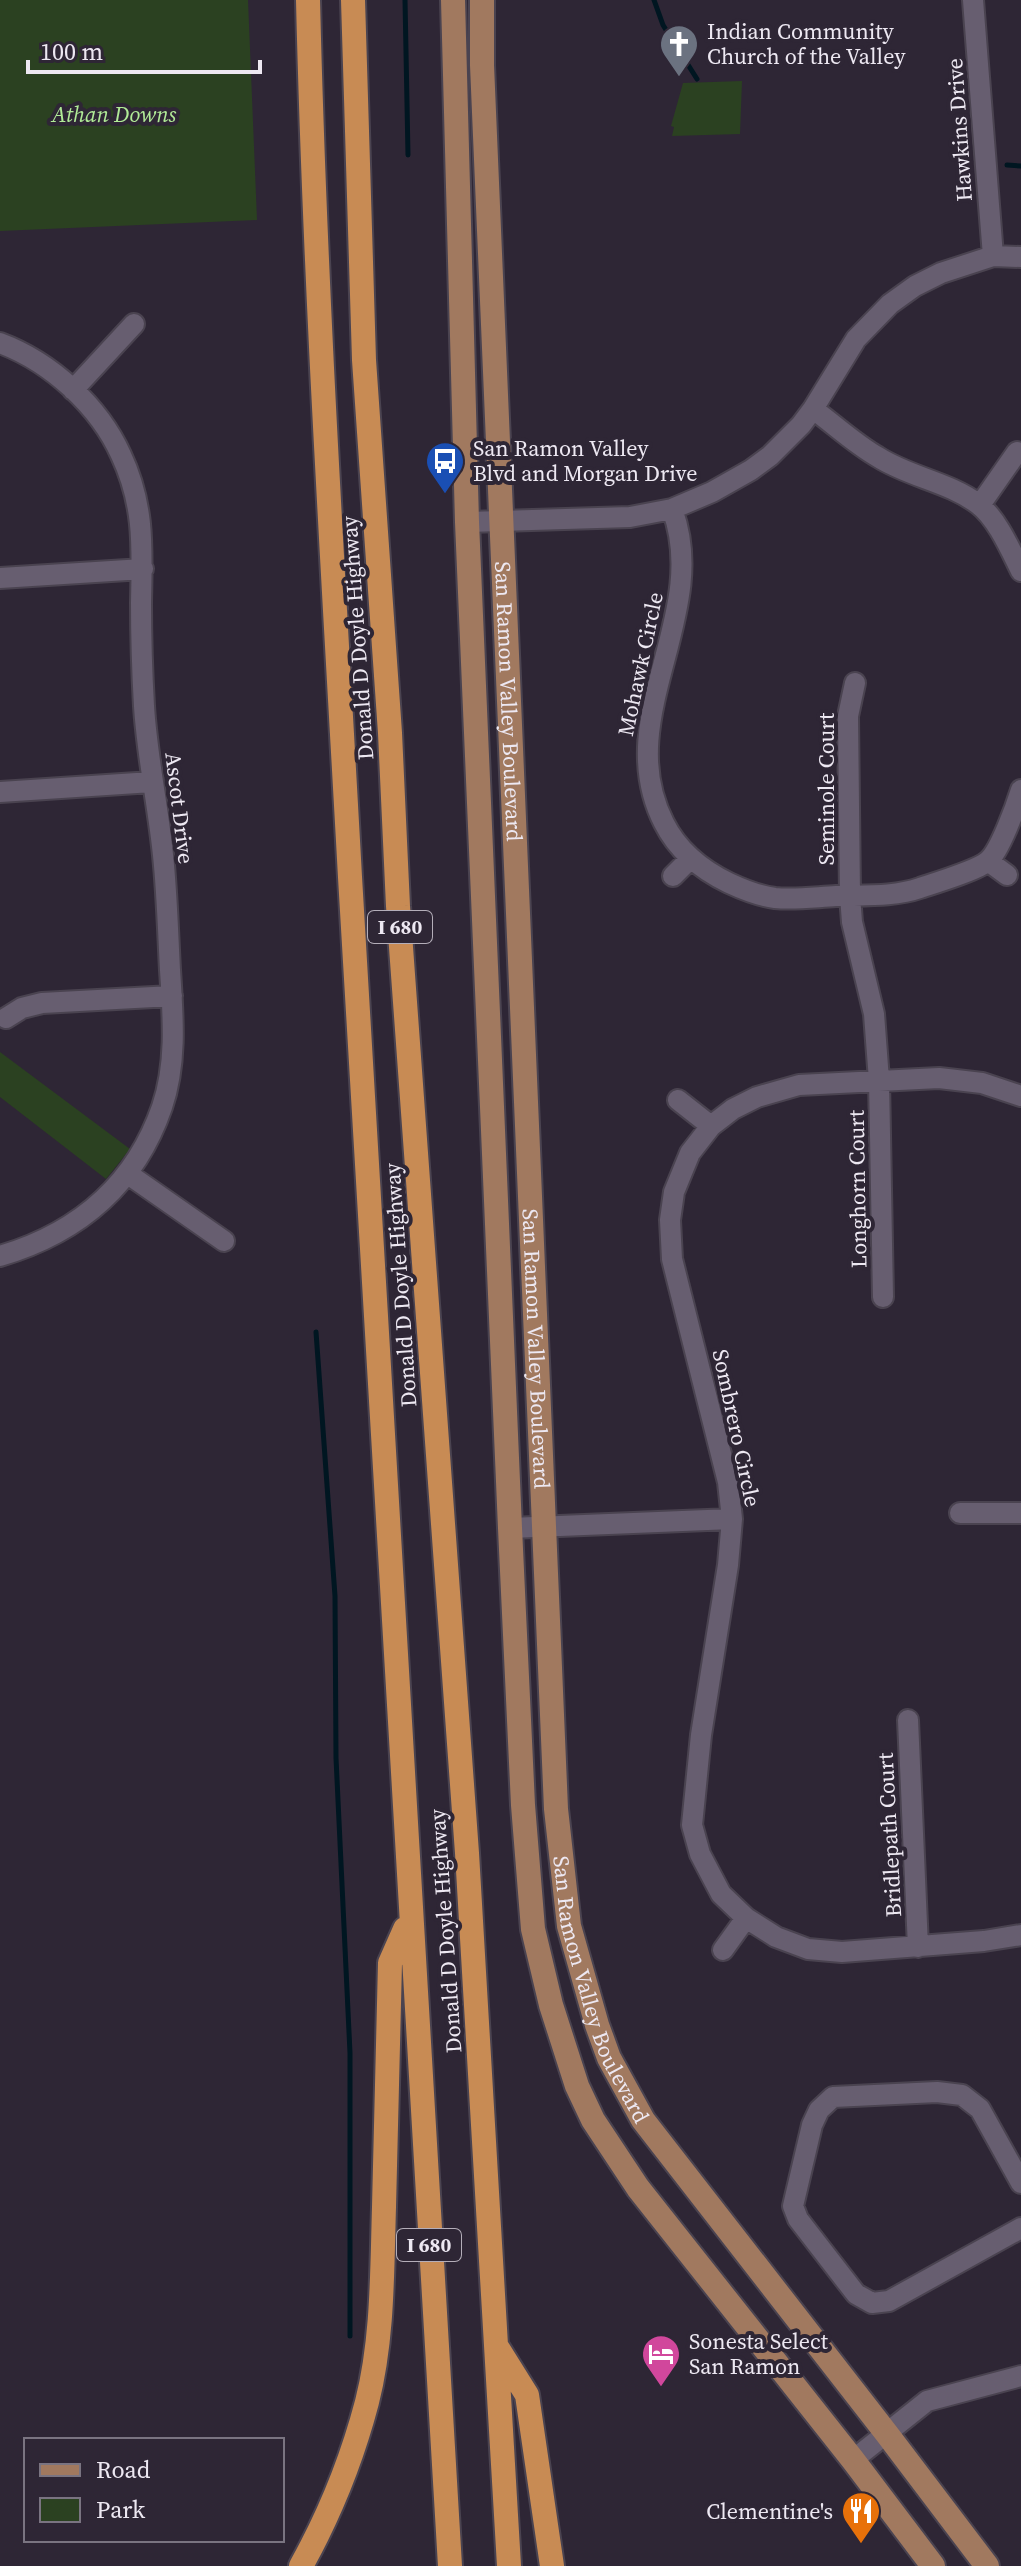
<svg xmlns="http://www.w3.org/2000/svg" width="1021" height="2566" viewBox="0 0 1021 2566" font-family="'Source Serif 4',serif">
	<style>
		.green { fill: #2b4121 }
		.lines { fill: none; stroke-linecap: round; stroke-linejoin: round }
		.stream { stroke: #001621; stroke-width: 5 }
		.minor-casing { stroke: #4a4350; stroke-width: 24 }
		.major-casing { stroke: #4a4350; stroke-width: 28 }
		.highway-casing { stroke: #4a4350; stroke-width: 28 }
		.minor { stroke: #675e70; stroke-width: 20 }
		.major { stroke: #a1795f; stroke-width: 24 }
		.highway { stroke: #c88b54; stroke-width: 24 }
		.labels { text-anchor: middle; stroke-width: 8; stroke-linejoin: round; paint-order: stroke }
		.shield { fill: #2e2635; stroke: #b4aeb9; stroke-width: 2 }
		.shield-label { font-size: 20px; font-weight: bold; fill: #ede8f2 }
		.poi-label { font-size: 22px; fill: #ede8f2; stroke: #2e2635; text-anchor: start }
		.park-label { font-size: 22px; font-style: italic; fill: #b1eb97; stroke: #2e2635 }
		.street-label { font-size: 22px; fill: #ede8f2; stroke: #2e2635 }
	</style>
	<rect width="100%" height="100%" fill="#2e2635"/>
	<path class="green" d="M0 0H248L257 220 0 231Z
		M742 81 740 134 672 136 674 127 671 126 683 83Z
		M0 1052 130 1149 106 1179 0 1097Z"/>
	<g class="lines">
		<path class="stream" d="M405 0 408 155
			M654 0 663 25 697 79
			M1007 165 1021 166
			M316 1332 335 1596 336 1758 350 2053V2336"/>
		<defs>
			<path id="minor" d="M973 0 993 256
				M0 343C51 362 99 406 121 455 145 506 142 549 141 603 141 637 142 671 144 706 147 756 158 805 163 855 167 893 168 932 170 970 173 1016 177 1063 162 1107 135 1185 78 1233 0 1256
				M73 390 134 324
				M813 409C835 425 855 444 878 457 909 477 949 482 978 504 997 518 1011 551 1021 571
				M980 505 1017 452
				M672 509C712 615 610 718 664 823 678 851 700 869 729 883 744 890 759 896 775 898 795 900 816 897 836 896 864 895 894 897 920 888 935 883 978 870 988 861 1000 851 1016 806 1021 790
				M467 522 630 517 672 509 712 492 751 470 770 456 801 425 813 409 856 339 890 304 915 286 941 273 993 256 1021 257
				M0 578 143 569
				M855 683 848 716 850 896 852 922 874 1014 879 1080 883 1297
				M0 792 152 782
				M988 861 1007 875
				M673 876 690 859
				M6 1018 22 1008 42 1003 172 996
				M1021 1096 982 1083 939 1078 799 1085 757 1097 733 1109 711 1126 690 1153 674 1192 670 1220 672 1259 728 1482 732 1519 728 1565 701 1735 692 1825 700 1854 721 1894 746 1918 776 1937 808 1949 842 1952 984 1941 1021 1935
				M678 1100 711 1126
				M128 1174 224 1241
				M960 1513H1021
				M510 1528 732 1519
				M908 1720 918 1947
				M723 1950 746 1918
				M1021 2183 980 2109 962 2095 937 2092 833 2097 819 2110 812 2125 793 2206 798 2219 856 2294 872 2303 889 2301 1021 2228
				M853 2460 927 2401 1021 2376"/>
			<g id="major">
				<path d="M453 0 467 522 510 1528 523 1805 533 1929 551 2005 577 2086 593 2120 638 2188 853 2460 933 2566"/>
				<path id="s1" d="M482 0V65L556 1809 569 1926 597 2025 609 2058 643 2120 887 2434 987 2566"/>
			</g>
			<path id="highway" d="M308 0C315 293 334 585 350 877 379 1440 413 2003 450 2566
				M353 0 364 360 390 733 398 906 467 1853 509 2566
				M497 2347 527 2395 552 2566
				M301 2566C330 2514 352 2459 367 2402 383 2339 382 2272 384 2207 386 2126 388 2044 390 1963L405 1929"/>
		</defs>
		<use href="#minor" class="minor-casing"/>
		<use href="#major" class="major-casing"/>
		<use href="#highway" class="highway-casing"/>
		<use href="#minor" class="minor"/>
		<use href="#major" class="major"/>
		<use href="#highway" class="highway"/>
	</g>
	<defs>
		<symbol id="church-pin" viewBox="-11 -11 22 30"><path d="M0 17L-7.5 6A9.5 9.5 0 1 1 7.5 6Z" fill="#6b7280" stroke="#2e2635"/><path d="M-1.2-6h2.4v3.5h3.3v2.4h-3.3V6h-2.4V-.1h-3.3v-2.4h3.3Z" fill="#fff"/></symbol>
		<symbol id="bus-pin" viewBox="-11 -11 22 30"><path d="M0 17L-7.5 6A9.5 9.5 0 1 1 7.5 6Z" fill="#1a4fb4" stroke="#2e2635"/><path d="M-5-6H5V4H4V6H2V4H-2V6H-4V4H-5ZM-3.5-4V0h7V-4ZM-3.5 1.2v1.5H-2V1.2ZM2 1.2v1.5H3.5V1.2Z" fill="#fff"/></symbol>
		<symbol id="hotel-pin" viewBox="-11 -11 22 30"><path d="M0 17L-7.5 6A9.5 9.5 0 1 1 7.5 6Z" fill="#d1479c" stroke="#2e2635"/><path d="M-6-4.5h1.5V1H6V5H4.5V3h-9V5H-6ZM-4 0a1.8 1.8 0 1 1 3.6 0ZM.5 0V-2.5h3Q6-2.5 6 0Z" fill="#fff"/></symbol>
		<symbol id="restaurant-pin" viewBox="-11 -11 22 30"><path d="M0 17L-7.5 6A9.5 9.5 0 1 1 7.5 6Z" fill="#e8710a" stroke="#2e2635"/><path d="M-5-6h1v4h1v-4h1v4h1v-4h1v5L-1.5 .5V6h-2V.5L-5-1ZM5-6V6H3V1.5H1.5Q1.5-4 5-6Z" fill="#fff"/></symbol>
	</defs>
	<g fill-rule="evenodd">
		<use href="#church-pin" x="657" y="22" width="44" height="60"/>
		<use href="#bus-pin" x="423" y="439" width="44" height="60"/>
		<use href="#hotel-pin" x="639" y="2332" width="44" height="60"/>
		<use href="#restaurant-pin" x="839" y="2489" width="44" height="60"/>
	</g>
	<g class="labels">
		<g class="shield">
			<rect x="368" y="911" width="64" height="32" rx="6"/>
			<rect x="397" y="2229" width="64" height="32" rx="6"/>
		</g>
		<g class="shield-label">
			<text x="400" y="934">I 680</text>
			<text x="429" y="2252">I 680</text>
		</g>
		<g class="poi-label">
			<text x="707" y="39">Indian Community<tspan x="707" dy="25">Church of the Valley</tspan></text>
			<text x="473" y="456">San Ramon Valley<tspan x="473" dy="25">Blvd and Morgan Drive</tspan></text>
			<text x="689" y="2349">Sonesta Select<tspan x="689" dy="25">San Ramon</tspan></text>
			<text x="833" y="2519" text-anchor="end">Clementine's</text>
		</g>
		<g class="park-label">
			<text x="114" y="122">Athan Downs</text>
		</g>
		<g class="street-label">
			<text transform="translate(959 130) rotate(-94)" y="8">Hawkins Drive</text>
			<text transform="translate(357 638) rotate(-94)" y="8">Donald D Doyle Highway</text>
			<text transform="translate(640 664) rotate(-78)" y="8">Mohawk Circle</text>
			<text dy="8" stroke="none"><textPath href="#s1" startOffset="702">San Ramon Valley Boulevard</textPath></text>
			<text transform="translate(826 789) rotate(-90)" y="8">Seminole Court</text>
			<text transform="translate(180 808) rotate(83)" y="8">Ascot Drive</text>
			<text transform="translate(857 1189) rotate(-91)" y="8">Longhorn Court</text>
			<text transform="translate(400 1285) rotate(-94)" y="8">Donald D Doyle Highway</text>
			<text dy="8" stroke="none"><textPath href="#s1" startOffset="1350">San Ramon Valley Boulevard</textPath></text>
			<text transform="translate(737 1428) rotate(78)" y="8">Sombrero Circle</text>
			<text transform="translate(889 1835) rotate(-93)" y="8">Bridlepath Court</text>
			<text transform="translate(445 1931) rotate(-94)" y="8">Donald D Doyle Highway</text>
			<text dy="8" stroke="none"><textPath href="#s1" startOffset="1998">San Ramon Valley Boulevard</textPath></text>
		</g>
	</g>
	<rect x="24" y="2438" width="260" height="104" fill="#2e2635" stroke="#7a7481" stroke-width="2"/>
	<rect x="40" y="2464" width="40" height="12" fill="#a1795f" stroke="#7a7481" stroke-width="2"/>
	<text x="96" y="2478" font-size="24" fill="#ede8f2">Road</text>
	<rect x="40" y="2498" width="40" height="24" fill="#2b4121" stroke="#7a7481" stroke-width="2"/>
	<text x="96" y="2518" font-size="24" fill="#ede8f2">Park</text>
	<path d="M28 60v12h232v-12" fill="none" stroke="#ede8f2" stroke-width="4"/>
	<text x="40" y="60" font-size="24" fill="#ede8f2" stroke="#2e2635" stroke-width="6" paint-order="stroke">100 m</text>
</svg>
